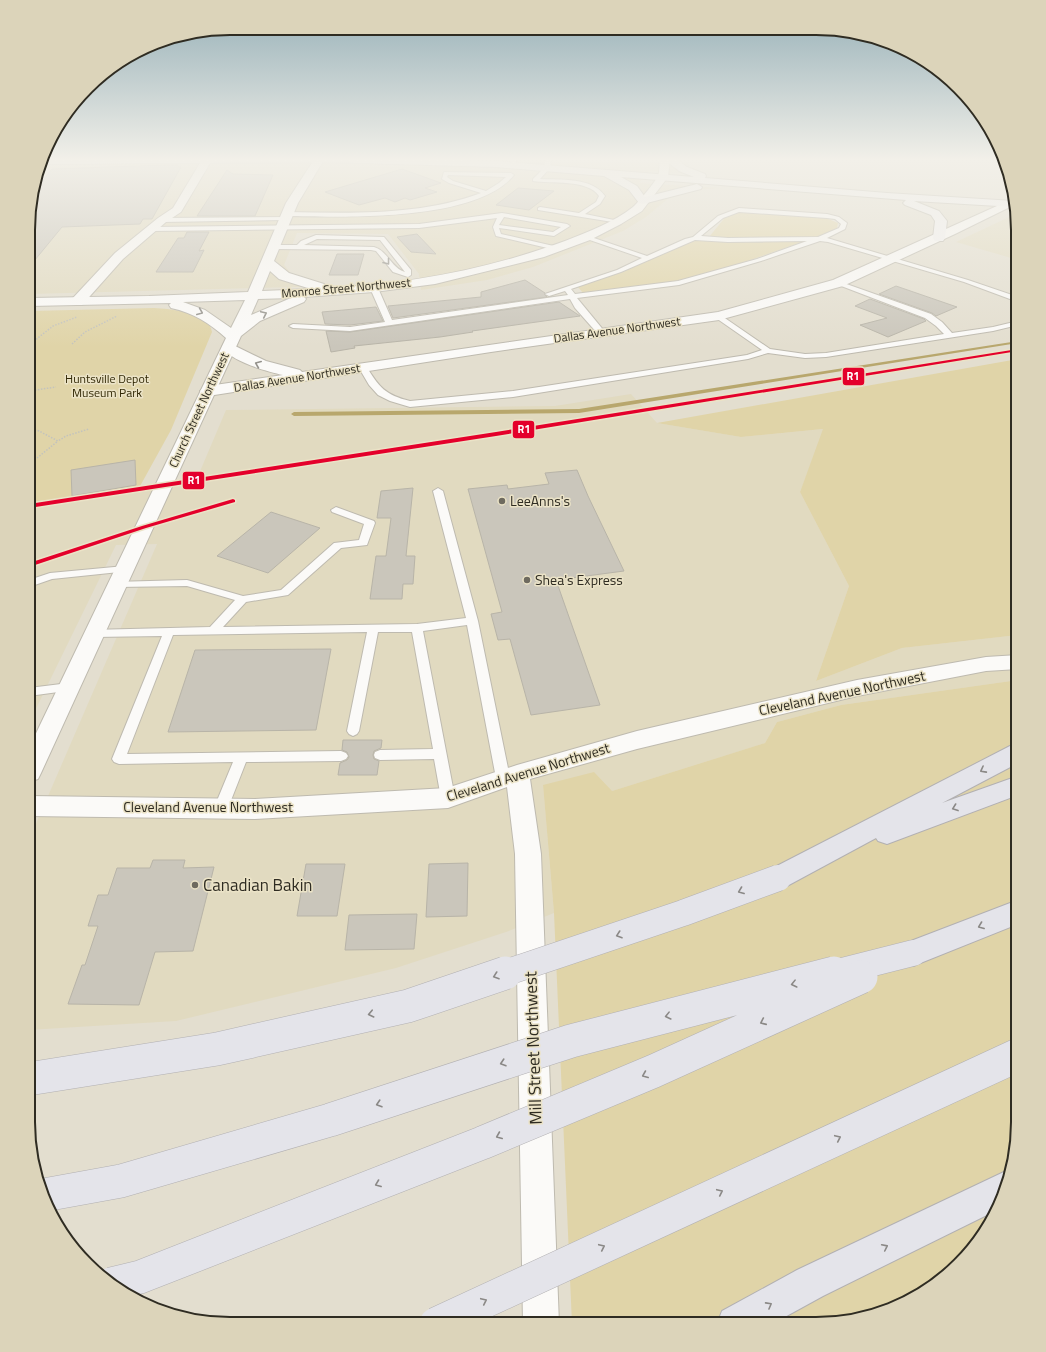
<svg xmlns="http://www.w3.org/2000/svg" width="1046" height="1352" viewBox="0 0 1046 1352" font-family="'Titillium Web',sans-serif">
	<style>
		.built { fill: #e1dac0 }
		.green { fill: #e0d4a8 }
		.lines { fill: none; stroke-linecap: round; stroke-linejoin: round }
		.stream { fill: #b8a76d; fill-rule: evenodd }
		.building { fill: #cac6bb; stroke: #b8b4a8 }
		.service-casing { stroke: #bebaaf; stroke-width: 2 }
		.minor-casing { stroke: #bebaaf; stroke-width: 2 }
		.tertiary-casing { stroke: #bebaaf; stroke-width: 2 }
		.secondary-casing { stroke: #bebaaf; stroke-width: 2 }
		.motorway-casing { stroke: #b2b0b2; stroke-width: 2 }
		.path { stroke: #c3c3bd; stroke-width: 1.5; stroke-dasharray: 1.5 1.5; stroke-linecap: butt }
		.service { fill: #fbfaf8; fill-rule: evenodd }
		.minor { fill: #fbfaf8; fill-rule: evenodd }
		.tertiary { fill: #fbfaf8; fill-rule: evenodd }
		.secondary { fill: #f4f3f4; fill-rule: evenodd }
		.motorway { fill: #e4e4ea; fill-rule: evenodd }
		.motorway-bridge-far1-casing { stroke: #b2b0b2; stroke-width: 27; stroke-linecap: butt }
		.motorway-bridge-casing { stroke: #b2b0b2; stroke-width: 34; stroke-linecap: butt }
		.motorway-bridge-far1 { stroke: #e4e4ea; stroke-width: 26 }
		.motorway-bridge { stroke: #e4e4ea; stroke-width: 33 }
		.rail-1-casing { stroke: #ebe3c7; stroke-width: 3 }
		.rail-1 { fill: #e4002b; fill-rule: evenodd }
		.oneway { stroke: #95938d }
		.oneway2 { stroke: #8a8886 }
		.poi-dot { fill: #6e6a5f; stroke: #ebe3c7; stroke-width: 1.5 }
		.labels { text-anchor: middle; stroke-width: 3; stroke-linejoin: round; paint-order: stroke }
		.far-street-label { font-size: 12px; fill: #2f2c22; stroke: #ebe3c7 }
		.far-park-label { font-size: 12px; fill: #322906; stroke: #ebe3c7 }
		.poi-label { font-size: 14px; fill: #2f2c22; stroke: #ebe3c7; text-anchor: start }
		.street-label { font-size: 14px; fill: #2f2c22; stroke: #ebe3c7 }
		.near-poi-label { font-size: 17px; fill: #2f2c22; stroke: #ebe3c7; text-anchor: start }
		.near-street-label { font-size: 17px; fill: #2f2c22; stroke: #ebe3c7 }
		.rim { fill: none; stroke: #2f2c22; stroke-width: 2 }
		.line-badge { stroke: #ebe3c7; stroke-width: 1.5 }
		.badge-label { font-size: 11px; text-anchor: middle; font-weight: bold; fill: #fff }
	</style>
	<rect width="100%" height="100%" fill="#e3decf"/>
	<path class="built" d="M45 158H685L693 174 649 171 639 183 721 188 691 190 670 197 646 217 623 231 533 267 487 280 421 290 419 274 388 234 297 233 284 265 293 276 310 282 335 286 30 294V204Z
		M1009 217H1016L1018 230V260L956 242Z
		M631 394 657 423 741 437 824 429 800 492 849 586 816 681 902 648 1018 635V680L841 705 777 722 765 743 612 791 543 785 554 913 506 932 396 968 176 1021 28 1030 29 840 157 544 116 545 29 723V505L139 488 198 476 226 410 555 406Z"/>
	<path class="green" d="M746 211 826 218 838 223 837 228 822 235 733 266 708 273 667 283 583 293 578 287 623 272 685 244 709 237 727 215 735 212Z
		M154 308C169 309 210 312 212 332L171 430 139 488 29 505 30 311Z
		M1018 359V635L902 648 816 681 849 586 800 492 823 429 741 437 657 423Z
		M1018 680V1135L1007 1187 984 1234 959 1265 917 1297 868 1317 829 1324H572L554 913 543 785 594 772 612 791 765 743 777 722 841 705Z"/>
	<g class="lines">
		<path class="stream" d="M1018 341V343L579 413 294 416 291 414 294 412 579 409Z"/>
	</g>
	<path class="building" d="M167 165H178V167H181L152 219H143L140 224 62 227 30 266V204L34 192 52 169Z
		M402 169 441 183 425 188 437 192 410 200 405 198 395 202 385 198 359 205 325 192Z
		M227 170 233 174 273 175 255 216H197Z
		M518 188 554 191 529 210 496 205Z
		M187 232H209L199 251 204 250 193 272H156L178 238H184Z
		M417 234 436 254 411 252 397 237Z
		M337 254H364L358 275H329Z
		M525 280 545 293 544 294 547 297 393 318 388 306 481 297V292Z
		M896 286 957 307 936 316 932 313 879 294Z
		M870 299 924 319 926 321 888 337 860 325 887 318 855 306Z
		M559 302 580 316 472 331 473 332 440 337 354 346 355 348 331 352 326 331 350 332Z
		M376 307 383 321 350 325 325 324 322 312Z
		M135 460 136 485 72 496 71 470Z
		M577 470 588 496 624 571 556 580 600 705 531 715 510 639 498 640 491 614 502 612 468 489 507 485 508 489 549 484 545 473Z
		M413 488 406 556H415L413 584H403L402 599H370L376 556H386L391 518H377L381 491Z
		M271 512 320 528 268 573 217 556Z
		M331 649 316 730 168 732 195 650Z
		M343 740H382L381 748 374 751 373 755 374 759 379 761 377 775H338L340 763 347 760 349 757 347 752 342 750Z
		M153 860H185L183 868 214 867 193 951 155 952 139 1005 68 1004 82 965H85L98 926H88L98 895H108L117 868H150Z
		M468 863 467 916 426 917 429 864Z
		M306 864H345L337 916H297Z
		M417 914 414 949 345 950 349 915Z"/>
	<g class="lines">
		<defs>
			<path id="service" d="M510 158H516V166H512Z
				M548 158 551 160 550 168 540 179C560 180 592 177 605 196L600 204 585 214 619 221V223L538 210V208L540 207 579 213 596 202 599 196C588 179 551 184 533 181V179L544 168 545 160Z
				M444 172 511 173 514 175C476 222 343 217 287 216L284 214 287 212C352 213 419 216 481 193L449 183 442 179ZM448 175 506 177 499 183 486 191 453 181 447 177Z
				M739 208 827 214 839 217 847 223 845 229 827 238 968 280 1018 297V302L964 282 828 242 820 241 761 261 679 285 577 298 605 332 601 334H598L575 308 570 299 350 331 293 328 289 326 293 324 350 327 385 322 370 288 374 286 378 288 392 320 568 295 565 291 549 296 545 294 617 270 642 258 584 238V236H588L647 256 685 239 693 237 718 216ZM739 212 827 218 835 219 841 224 839 228 818 237 728 238 701 236 723 218ZM695 240 728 242 807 241 757 259 678 281 575 294 571 289 621 272Z
				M502 213 567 224 570 226 554 236 499 228 501 234 558 247V249L556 250 496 236 493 227 497 218 419 228 151 231 148 229 151 227 419 224ZM504 217 561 227 553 232 499 225Z
				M287 217V219L285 220 162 222 159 220 162 218Z
				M316 235 384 237 411 270V275L408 277 393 272 376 251 371 250 273 249 270 247 273 245H297L301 241ZM317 239 380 240 405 272C391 268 388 251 374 247L304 245Z
				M838 281 931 314 942 322 952 333 993 327 1018 321V325L993 331 826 357 805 358 768 353 748 359 513 397 410 407 390 401 378 395 369 385 359 368 360 366H366C379 387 385 395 410 401L513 391 747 355 762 350 716 318V314H719L770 349 805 354 826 353 944 334 936 326 925 318 836 284V282Z
				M438 488 443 491 478 621 510 778 508 782 503 783 498 782 496 778 467 625 423 631 455 798 453 802 448 803 443 802 441 798 434 759 380 760 375 758 374 755 375 752 380 750 433 749 412 632H378L359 731 357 734 353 736 349 734 347 731 367 632 173 635 127 754 341 751 346 753 348 756 346 759 341 761 246 762 228 808 226 812 221 813 216 812 214 808 233 762 119 764 114 762 112 759 162 636 94 637 90 636 88 633 90 630 210 627 235 600 187 586 117 587 112 584 113 582 187 580 243 596 281 590 334 543 359 540 364 524 332 512 331 510 336 507 374 521 375 523 367 545 341 548 288 595 246 602 223 627 417 624 466 618 433 491Z
				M125 566 129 567 130 569 129 571 52 579 29 587V580L50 573Z
				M69 683 73 684 75 687 73 690 29 696V688Z"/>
			<path id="minor" d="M203 158H213L181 212 166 222 123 259 82 305H72L70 302 72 299 115 253 158 218 173 208Z
				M1008 201 1012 202 1014 204 1012 206 955 234 843 286 719 320 491 352 208 396 203 394 200 391 203 388 208 386 283 375C266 371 232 362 222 347L224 344 229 343 266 361 300 370 302 372 718 312 833 280Z
				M1018 655V669L986 671 857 696 637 749 530 779 541 854 559 1324H523L515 854 507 787 448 808 255 819 29 816V796L255 799 447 788 517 765 637 731 857 680 986 657Z"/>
			<path id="tertiary" d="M315 158H325L298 203 274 261 289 273 324 284 325 288C406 285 489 269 565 241 588 232 614 222 633 207 637 204 656 181 658 176 660 171 659 164 660 158H670L668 177 642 211 621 224 590 240 544 257 435 284 374 292 304 297 306 299 304 302 260 321 241 336 41 773 38 779 29 782V748L226 338C209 323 194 313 171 308L169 305 171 303 30 306V298L149 296 248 292 286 203ZM270 271 279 279 311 289 262 291ZM291 298 251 315 258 299ZM245 300 231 328 205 310 183 302Z"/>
			<path id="secondary" d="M45 158 439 159 496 161 694 177 679 171 663 158H675L687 167 705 174 706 176 705 178 887 193 1014 201 1015 207 914 201 939 211 947 221 945 238 943 241H935L933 238 935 221 931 215 905 205 903 203 906 200 621 177 637 186 645 197 697 184 702 187 701 189 643 204 639 203 629 190 604 176 496 167 326 162 43 164Z"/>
			<path id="motorway" d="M1018 743V763L942 803 1018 776V795L887 844 878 841 876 838 787 886 778 889 769 886 765 878 769 870 1010 746Z
				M1018 900V924L913 966 903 962 899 953 903 944Z
				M1006 1171 1010 1173 1007 1187 995 1211 823 1296 772 1324H717L722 1311 797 1270Z"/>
		</defs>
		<use href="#service" class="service-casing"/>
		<use href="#minor" class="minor-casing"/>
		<use href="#tertiary" class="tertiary-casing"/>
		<use href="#secondary" class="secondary-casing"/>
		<use href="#motorway" class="motorway-casing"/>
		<path class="path" d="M72 344 85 332 117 316
			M29 345 53 326 77 317
			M29 391 56 387
			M29 428 39 431 58 441 66 436 89 429
			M37 458 58 441"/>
		<use href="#service" class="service"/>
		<use href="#minor" class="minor"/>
		<use href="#tertiary" class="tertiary"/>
		<use href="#secondary" class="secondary"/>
		<use href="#motorway" class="motorway"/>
		<defs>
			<path id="motorway-bridge-far1" d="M502 974 683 913 778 878
				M830 974 913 953"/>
			<path id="motorway-bridge" d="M28 1079 217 1049 408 1006 505 973
				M44 1195 121 1181 330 1120 571 1041 834 973
				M111 1284 140 1277 482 1143 654 1071 861 977
				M436 1324 1018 1055"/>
		</defs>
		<use href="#motorway-bridge-far1" class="motorway-bridge-far1-casing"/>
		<use href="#motorway-bridge" class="motorway-bridge-casing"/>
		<use href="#motorway-bridge-far1" class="motorway-bridge-far1"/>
		<use href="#motorway-bridge" class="motorway-bridge"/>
		<defs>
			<path id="rail-1" d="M1018 349V351L496 436 29 508V504L496 432Z
				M233 499 235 500V502L146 528 29 567V563L142 526Z"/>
		</defs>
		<use href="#rail-1" class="rail-1-casing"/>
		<use href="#rail-1" class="rail-1"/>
	</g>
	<defs><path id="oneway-chevron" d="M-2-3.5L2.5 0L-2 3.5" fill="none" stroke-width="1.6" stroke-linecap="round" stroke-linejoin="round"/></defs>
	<g class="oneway">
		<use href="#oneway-chevron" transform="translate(387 262) rotate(52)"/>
		<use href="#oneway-chevron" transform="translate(200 312) rotate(23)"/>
		<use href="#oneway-chevron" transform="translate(264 314) rotate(-25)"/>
		<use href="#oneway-chevron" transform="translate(258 364) rotate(-157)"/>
	</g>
	<g class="oneway2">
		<use href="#oneway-chevron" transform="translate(983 770) rotate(152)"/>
		<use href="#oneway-chevron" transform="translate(955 808) rotate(160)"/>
		<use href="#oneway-chevron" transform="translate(741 891) rotate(159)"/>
		<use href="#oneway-chevron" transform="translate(981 926) rotate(159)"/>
		<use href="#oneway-chevron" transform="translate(619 935) rotate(161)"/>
		<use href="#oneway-chevron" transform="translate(496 976) rotate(161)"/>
		<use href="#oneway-chevron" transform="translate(794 984) rotate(166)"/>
		<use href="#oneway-chevron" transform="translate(371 1014) rotate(167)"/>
		<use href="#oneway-chevron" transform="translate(668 1016) rotate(166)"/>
		<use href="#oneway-chevron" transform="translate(763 1022) rotate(156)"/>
		<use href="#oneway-chevron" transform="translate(503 1063) rotate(162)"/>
		<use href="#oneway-chevron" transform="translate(645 1075) rotate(157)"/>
		<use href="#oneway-chevron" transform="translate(379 1104) rotate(162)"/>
		<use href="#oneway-chevron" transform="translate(499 1136) rotate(157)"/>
		<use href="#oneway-chevron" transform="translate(838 1138) rotate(-25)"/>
		<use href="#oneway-chevron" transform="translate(378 1184) rotate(159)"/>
		<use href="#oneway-chevron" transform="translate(720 1192) rotate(-25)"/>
		<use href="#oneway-chevron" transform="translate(602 1247) rotate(-25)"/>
		<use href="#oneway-chevron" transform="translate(885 1247) rotate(-26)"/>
		<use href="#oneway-chevron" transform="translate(484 1301) rotate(-25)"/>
		<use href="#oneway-chevron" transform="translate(769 1305) rotate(-29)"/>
	</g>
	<linearGradient id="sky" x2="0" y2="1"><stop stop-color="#95afb7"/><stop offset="0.46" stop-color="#f2f0e9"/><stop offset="1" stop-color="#f2f0e9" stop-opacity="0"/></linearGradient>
	<rect width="1046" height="347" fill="url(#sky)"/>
	<g class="poi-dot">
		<circle cx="502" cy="501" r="4"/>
		<circle cx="527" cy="580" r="4"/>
		<circle cx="195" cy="885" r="4"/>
	</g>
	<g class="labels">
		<g class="far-street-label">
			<text transform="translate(346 288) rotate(-5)" y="4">Monroe Street Northwest</text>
			<text transform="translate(617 330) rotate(-8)" y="4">Dallas Avenue Northwest</text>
			<text transform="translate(297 378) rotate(-9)" y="4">Dallas Avenue Northwest</text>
			<text transform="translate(199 410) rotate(-65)" y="4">Church Street Northwest</text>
		</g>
		<g class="far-park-label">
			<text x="107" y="383">Huntsville Depot<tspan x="107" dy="14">Museum Park</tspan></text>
		</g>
		<g class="poi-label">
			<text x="510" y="506">LeeAnns's</text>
			<text x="535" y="585">Shea's Express</text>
		</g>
		<g class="street-label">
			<text transform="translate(842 693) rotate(-12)" y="5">Cleveland Avenue Northwest</text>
			<text transform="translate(528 772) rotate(-17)" y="5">Cleveland Avenue Northwest</text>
			<text x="208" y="812">Cleveland Avenue Northwest</text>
		</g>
		<g class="near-poi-label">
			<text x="203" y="891">Canadian Bakin</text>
		</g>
		<g class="near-street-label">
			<text transform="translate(533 1048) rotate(-92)" y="6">Mill Street Northwest</text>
		</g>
	</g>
	<path d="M0 0H1046V1352H0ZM230 35H816A195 195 0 0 1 1011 230V1122A195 195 0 0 1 816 1317H230A195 195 0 0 1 35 1122V230A195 195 0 0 1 230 35Z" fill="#dcd4ba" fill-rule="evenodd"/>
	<path class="rim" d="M230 35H816A195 195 0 0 1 1011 230V1122A195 195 0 0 1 816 1317H230A195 195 0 0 1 35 1122V230A195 195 0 0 1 230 35Z"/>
	<g class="line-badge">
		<rect x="842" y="367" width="23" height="19" rx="4" fill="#e4002b"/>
		<rect x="512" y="420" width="23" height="19" rx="4" fill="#e4002b"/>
		<rect x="182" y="471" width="23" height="19" rx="4" fill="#e4002b"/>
	</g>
	<g class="badge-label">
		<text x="853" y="380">R1</text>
		<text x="524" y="433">R1</text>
		<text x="194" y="484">R1</text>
	</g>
</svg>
